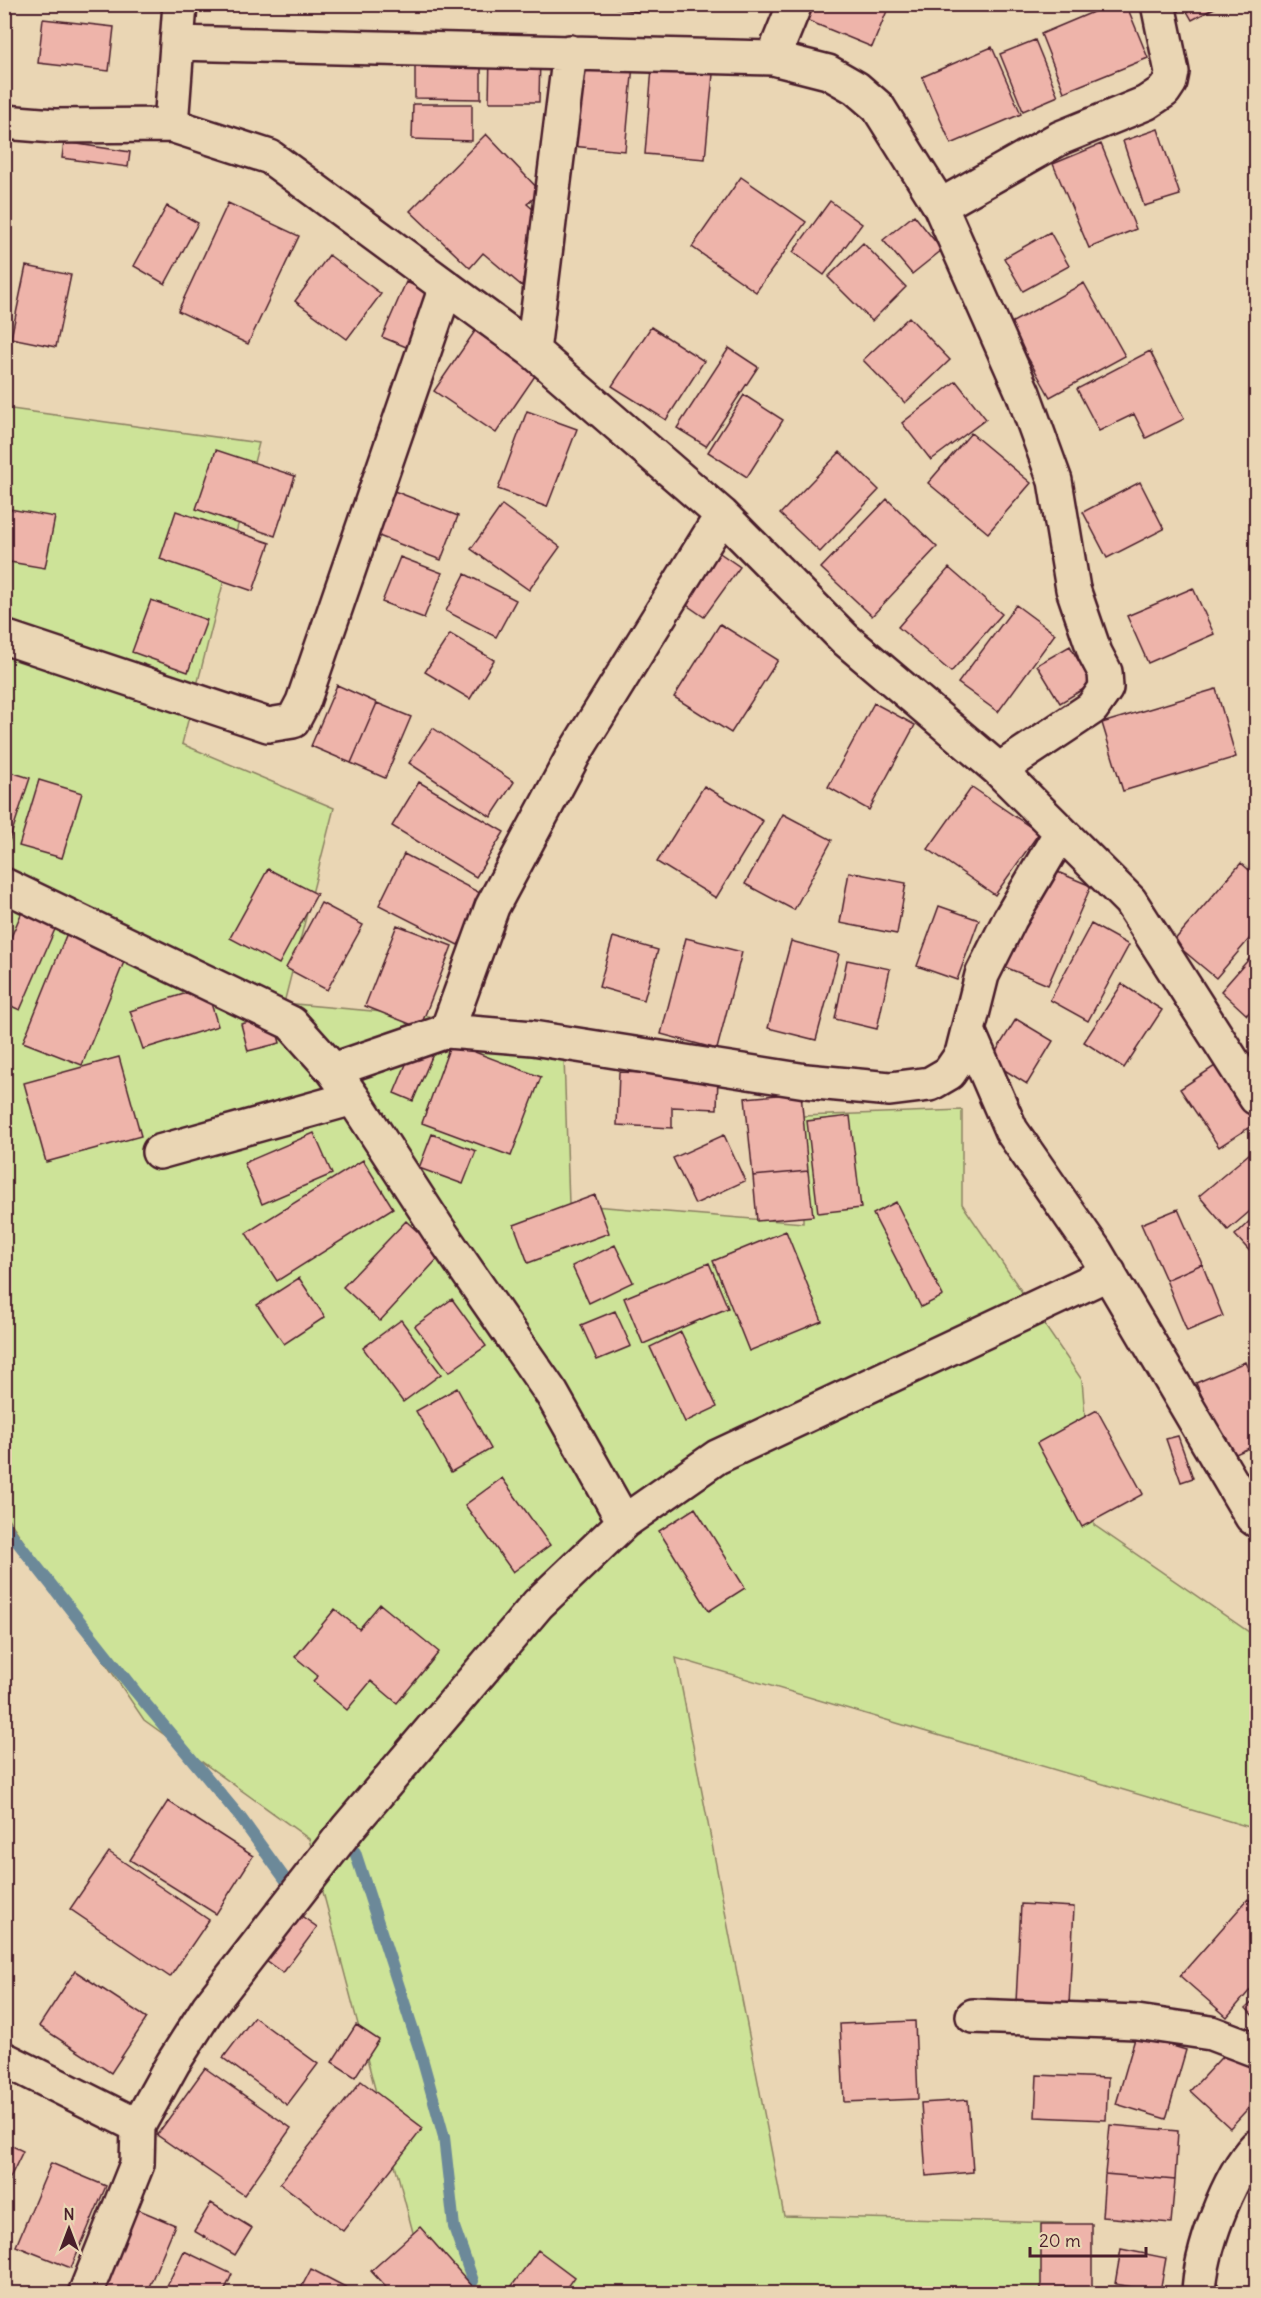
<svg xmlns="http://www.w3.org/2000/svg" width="1261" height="2298" viewBox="0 0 1261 2298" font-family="Delius,sans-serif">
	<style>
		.green { fill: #cde398; stroke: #8c8162; stroke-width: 1.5 }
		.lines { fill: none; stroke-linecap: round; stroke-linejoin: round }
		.stream { stroke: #6c8999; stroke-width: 12 }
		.building { fill: #eeb4aa; stroke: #4a1f2b; stroke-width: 1.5 }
		.minor-casing { stroke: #4a1f2b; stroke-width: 38 }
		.minor { stroke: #ead6b4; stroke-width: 33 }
	</style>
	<rect width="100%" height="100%" fill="#ead6b4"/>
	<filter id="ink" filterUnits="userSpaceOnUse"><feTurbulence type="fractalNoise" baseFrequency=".0167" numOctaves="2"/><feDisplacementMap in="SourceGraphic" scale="12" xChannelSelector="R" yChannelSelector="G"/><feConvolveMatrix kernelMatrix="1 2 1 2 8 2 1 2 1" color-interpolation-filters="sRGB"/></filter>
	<g filter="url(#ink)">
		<path class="green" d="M4 408 259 443 182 744 334 808 284 1003 563 1028 569 1204 803 1223V1116L962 1110V1204L1082 1380 1094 1525 1256 1637V1829L676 1658 784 2216 1062 2223 1096 2293H429L309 1839 144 1720 5 1514Z"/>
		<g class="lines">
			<path class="stream" d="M4 1525 135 1691 240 1817 290 1886 295 1879
				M340 1839 355 1852 420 2051 444 2137 454 2227 473 2281"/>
		</g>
		<path class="building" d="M327 4H367L366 7Z
			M598 4H640L638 12Z
			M804 4H886L889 6 872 47 799 17Z
			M1112 4H1126L1148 58 1064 92 1041 34Z
			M1183 4H1222L1192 20Z
			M43 19 114 27 109 71 38 63Z
			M1035 40 1058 96 1023 111 1000 54Z
			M992 47 1021 114 951 144 922 77Z
			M415 53 481 54V99L415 98Z
			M490 54 540 55 539 102H489Z
			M579 59 633 65 625 151 571 146Z
			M652 68 713 74 705 159 645 154Z
			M413 104H472V141L412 139Z
			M1158 129 1180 195 1144 206 1123 141Z
			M486 134 541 192 527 204 535 211 522 286 483 253 470 268 410 211Z
			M64 142 130 152 128 167 62 158Z
			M1101 144 1136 229 1089 248 1053 164Z
			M741 177 806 222 756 292 692 247Z
			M830 201 862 224 824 275 793 252Z
			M228 203 299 236 248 344 178 311Z
			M167 206 198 223 165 284 134 266Z
			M914 215 942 250 912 274 883 240Z
			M1050 232 1069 266 1023 291 1004 258Z
			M863 243 906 287 872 321 828 277Z
			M329 255 381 294 347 339 295 301Z
			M26 266 71 275 56 347 11 338Z
			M406 282 440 296 416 351 382 337Z
			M1084 283 1125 356 1050 397 1009 324Z
			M909 317 950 360 905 403 863 360Z
			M651 327 704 361 666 420 612 386Z
			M475 331 537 373 496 433 434 391Z
			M729 348 758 367 706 446 677 428Z
			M1150 351 1184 419 1146 438 1134 414 1099 431 1077 389Z
			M956 381 986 419 931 460 902 423Z
			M744 395 783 420 747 477 708 452Z
			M527 411 577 429 547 507 498 489Z
			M971 433 1031 483 988 533 928 483Z
			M216 450 295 476 275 536 196 509Z
			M840 452 879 490 820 552 780 514Z
			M1140 482 1164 529 1107 558 1083 512Z
			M389 489 458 516 441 560 371 533Z
			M887 499 937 547 872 616 821 568Z
			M502 505 560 547 529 590 471 549Z
			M4 508 55 517 45 568 4 561Z
			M176 511 270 543 253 591 160 559Z
			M714 549 740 567 704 617 678 599Z
			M400 557 442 573 424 618 382 602Z
			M949 568 1002 614 951 672 898 627Z
			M465 574 516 600 496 637 446 611Z
			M1193 588 1214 634 1148 663 1127 616Z
			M151 600 207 620 188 672 132 652Z
			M1016 605 1055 634 998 712 958 683Z
			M720 624 778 660 731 733 674 697Z
			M450 634 494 660 470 699 425 672Z
			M1070 646 1092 684 1060 703 1037 665Z
			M337 685 377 703 351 763 311 746Z
			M1216 689 1236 757 1123 791 1102 723Z
			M377 703 411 717 385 778 351 763Z
			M874 703 915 725 869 810 828 787Z
			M433 728 514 782 491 817 409 763Z
			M4 770 30 778 8 844 4 842Z
			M39 780 82 793 62 858 19 846Z
			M419 782 504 832 476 877 392 826Z
			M704 786 763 821 716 898 657 862Z
			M972 787 1039 833 995 895 928 849Z
			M783 814 832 840 794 910 745 884Z
			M404 854 484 895 458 945 379 905Z
			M1241 863 1256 876V931L1216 978 1173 942Z
			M1048 868 1091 886 1048 985 1005 967Z
			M268 869 317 894 279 964 230 938Z
			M849 872 906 883 897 934 840 923Z
			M321 903 363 925 327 990 286 968Z
			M939 906 979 920 957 980 917 966Z
			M22 912 56 927 20 1010 4 1003V953Z
			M1091 924 1129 945 1088 1021 1050 1000Z
			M397 925 452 946 420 1028 365 1006Z
			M67 933 126 957 82 1065 23 1042Z
			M613 937 658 950 644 1000 599 987Z
			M686 938 742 952 717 1049 661 1034Z
			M791 941 839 954 816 1040 768 1028Z
			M1256 951V1004L1247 1015 1221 991Z
			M847 960 890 969 877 1029 835 1019Z
			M1122 984 1162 1010 1124 1068 1084 1042Z
			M206 987 218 1026 143 1049 130 1011Z
			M273 1016 280 1043 248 1051 241 1024Z
			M1016 1019 1053 1041 1027 1084 990 1061Z
			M451 1043 541 1077 511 1156 422 1123Z
			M414 1045 433 1054 413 1101 394 1093Z
			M119 1057 141 1136 46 1162 24 1083Z
			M1221 1062 1256 1114V1123L1219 1147 1180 1089Z
			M619 1072 718 1076 717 1109 672 1107V1128L617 1125Z
			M801 1093 808 1171 753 1176 745 1098Z
			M850 1116 861 1208 818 1213 807 1121Z
			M314 1133 332 1174 262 1204 244 1163Z
			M432 1134 476 1151 463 1184 419 1168Z
			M724 1135 745 1181 695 1204 673 1158Z
			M1256 1148V1206L1228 1230 1199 1196Z
			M363 1160 393 1208 277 1281 246 1233Z
			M808 1171 813 1216 757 1221 753 1176Z
			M595 1195 609 1233 528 1263 514 1225Z
			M896 1202 943 1296 921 1307 873 1214Z
			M1178 1209 1202 1264 1166 1280 1141 1224Z
			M1256 1215V1258L1235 1235Z
			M406 1221 442 1254 380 1321 343 1287Z
			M786 1231 822 1321 749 1351 713 1261Z
			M615 1245 633 1282 589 1303 572 1266Z
			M709 1263 728 1308 643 1344 624 1298Z
			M1202 1264 1223 1316 1187 1331 1166 1280Z
			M299 1278 325 1317 284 1344 257 1305Z
			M452 1299 486 1346 449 1372 415 1326Z
			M615 1311 631 1346 597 1360 581 1325Z
			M401 1320 441 1374 403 1402 363 1348Z
			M681 1332 717 1407 685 1422 650 1347Z
			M1245 1362 1256 1388V1445L1229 1457 1196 1383Z
			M457 1388 491 1449 451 1472 416 1411Z
			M1097 1410 1143 1494 1082 1527 1037 1443Z
			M1178 1436 1193 1478 1181 1482 1166 1439Z
			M502 1478 550 1545 513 1572 465 1505Z
			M695 1508 745 1588 709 1611 659 1531Z
			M380 1604 439 1652 397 1703 371 1681 347 1710 313 1681 318 1676 295 1657 335 1609 359 1629Z
			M168 1801 253 1856 216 1914 130 1860Z
			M109 1852 209 1920 170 1977 70 1909Z
			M1248 1899 1256 1906V1983L1227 2017 1180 1976Z
			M1021 1904 1074 1907 1069 2005 1016 2002Z
			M293 1910 317 1927 283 1973 259 1956Z
			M75 1971 147 2018 111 2073 39 2026Z
			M1256 1999V2019L1246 2008Z
			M254 2017 318 2064 287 2105 223 2058Z
			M915 2021 918 2099 844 2102 840 2024Z
			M356 2025 379 2040 355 2077 332 2062Z
			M1136 2035 1186 2050 1166 2119 1116 2104Z
			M1232 2046 1256 2068V2100L1230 2128 1190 2091Z
			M205 2068 291 2128 244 2195 157 2135Z
			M1037 2075 1108 2078 1106 2120 1035 2117Z
			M361 2081 423 2128 343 2231 280 2183Z
			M968 2100 973 2172 926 2176 921 2103Z
			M1110 2125 1178 2131 1175 2180 1105 2174Z
			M4 2142 23 2151 4 2190Z
			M51 2163 106 2186 71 2268 16 2246Z
			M1105 2174 1175 2180 1171 2223 1102 2217Z
			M211 2203 252 2228 235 2255 194 2231Z
			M132 2207 175 2225 146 2294H109L98 2289Z
			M1041 2224H1092V2294H1041Z
			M420 2227 473 2287 466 2294H392L371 2271Z
			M1121 2249 1166 2258 1160 2292 1115 2284Z
			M538 2250 574 2277 562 2294H506Z
			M184 2251 232 2274 223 2294H163Z
			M311 2269 355 2292V2294H298Z"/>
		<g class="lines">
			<defs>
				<path id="minor" d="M177 43 773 58 828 72 856 88 878 107 940 206 1023 393 1055 481 1073 589 1095 653 1105 672 1106 688 1092 708 999 770
					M773 58 795 4
					M4 122 54 126 171 125 270 157 533 351 722 515 845 639 999 770 1130 901 1256 1098
					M171 125 180 4
					M940 206 1060 138 1146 103 1164 91 1170 82 1172 72 1158 4
					M533 351 570 52
					M4 637 268 725 293 721 303 702 446 287
					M4 885 291 1023 333 1070 353 1098 438 1229 552 1394 624 1522
					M447 1031 492 907 574 754 722 515
					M969 1033 1011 1130 1095 1251 1252 1517 1256 1520
					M333 1070 447 1031 533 1038 806 1081 890 1089 930 1084 949 1073 962 1054 982 975 1010 919 1060 834
					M159 1152 353 1098
					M973 2016 1137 2022 1211 2033 1256 2050
					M4 2059 138 2126
					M85 2294 137 2164 138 2126 173 2063 208 2008 348 1828 538 1604 624 1522 717 1457 1109 1273
					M1199 2294C1200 2252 1228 2176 1256 2147"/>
			</defs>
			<use href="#minor" class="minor-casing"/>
			<use href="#minor" class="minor"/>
		</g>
	</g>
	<rect width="1261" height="2298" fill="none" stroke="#ead6b4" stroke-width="24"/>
	<rect x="12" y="12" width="1237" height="2274" fill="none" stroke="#4a1f2b" stroke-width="2" filter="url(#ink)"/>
	<g transform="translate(69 2229)" stroke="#ead6b4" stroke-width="4.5" paint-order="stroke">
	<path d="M0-4.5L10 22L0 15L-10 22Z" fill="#4a1f2b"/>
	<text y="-9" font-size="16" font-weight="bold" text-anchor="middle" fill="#4a1f2b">N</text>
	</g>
	<path d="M1030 2247v9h116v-9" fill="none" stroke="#4a1f2b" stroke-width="3"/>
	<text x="1039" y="2247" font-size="18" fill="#4a1f2b" stroke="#ead6b4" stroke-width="4.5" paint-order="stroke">20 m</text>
</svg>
